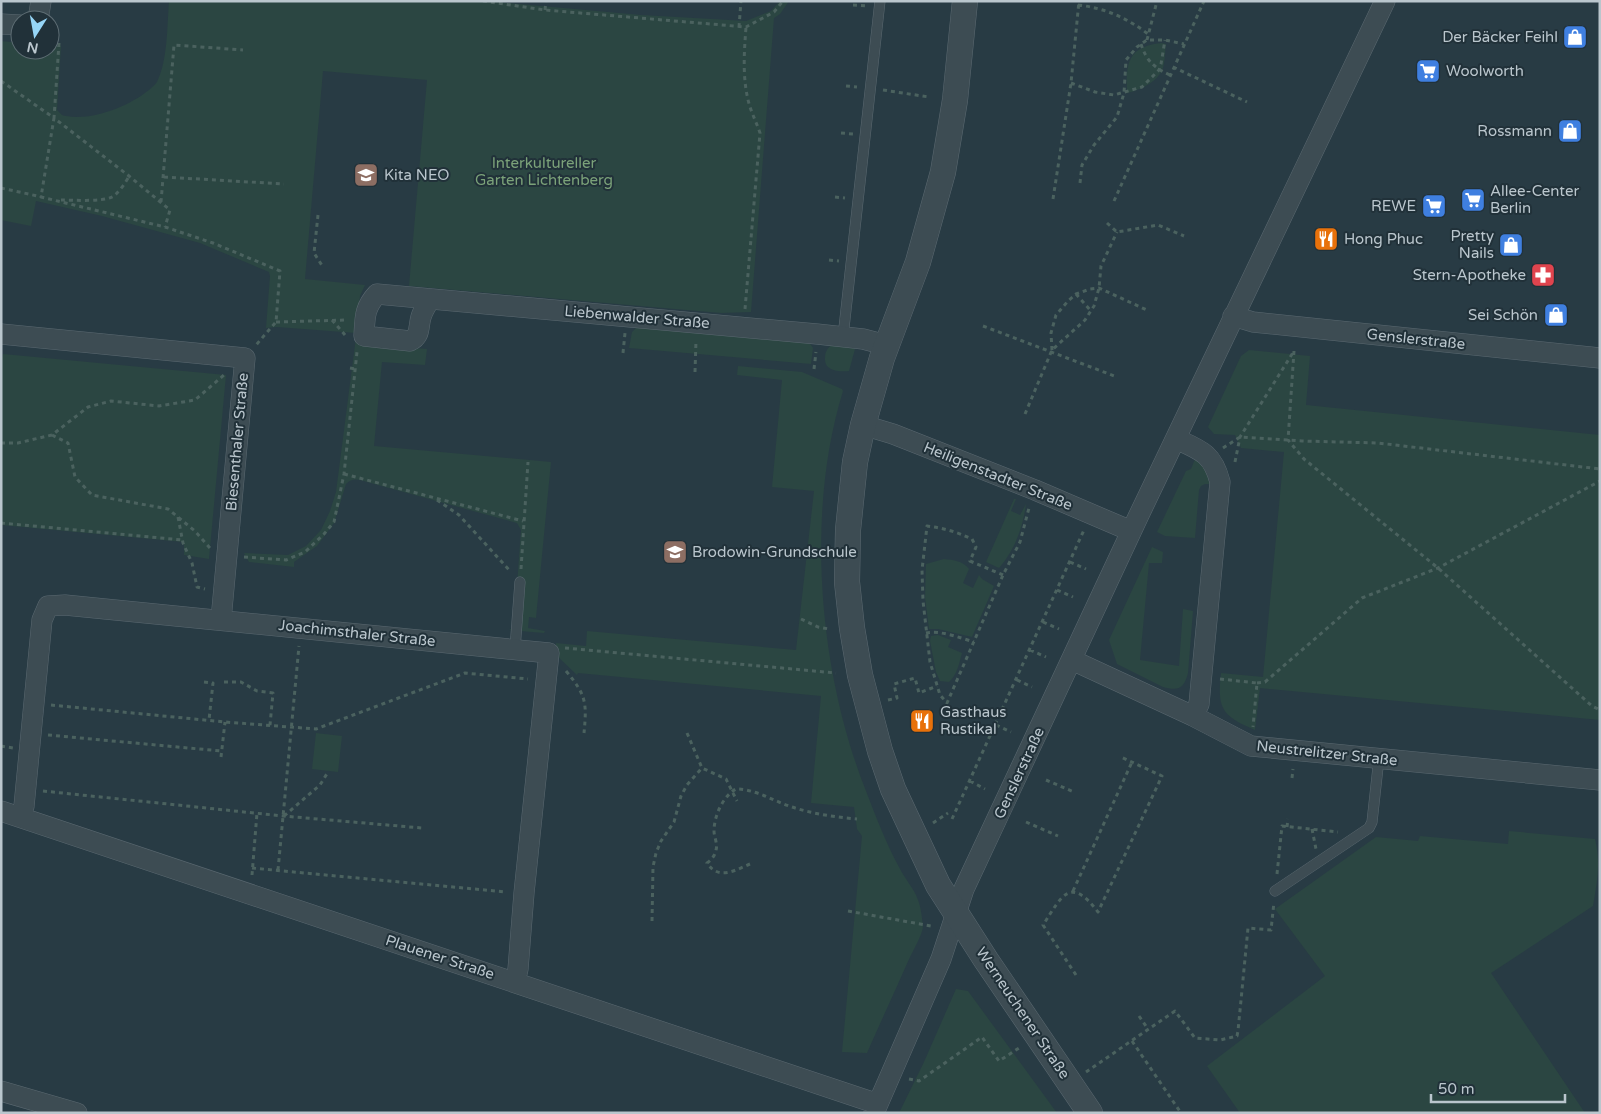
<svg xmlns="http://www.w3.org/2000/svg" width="1601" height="1114" viewBox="0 0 1601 1114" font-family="'Varela Round',sans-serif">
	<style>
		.green { fill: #2b4642 }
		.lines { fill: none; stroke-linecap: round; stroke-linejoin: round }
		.service-casing { stroke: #5b6971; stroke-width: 11 }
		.minor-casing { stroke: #5b6971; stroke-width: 21 }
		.tertiary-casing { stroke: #5b6971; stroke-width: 26 }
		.path { stroke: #4b625f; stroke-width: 3; stroke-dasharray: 4 4; stroke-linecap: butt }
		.service { stroke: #3d4c53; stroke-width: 10 }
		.minor { stroke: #3d4c53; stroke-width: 20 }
		.tertiary { stroke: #3d4c53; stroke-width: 25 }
		.labels { text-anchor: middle; stroke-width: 4; stroke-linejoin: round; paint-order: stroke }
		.poi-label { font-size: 15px; fill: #bac6cd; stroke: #213139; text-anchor: end }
		.park-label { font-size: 15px; fill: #7ba279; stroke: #213139 }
		.street-label { font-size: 15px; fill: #bac6cd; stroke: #213139 }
	</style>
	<rect width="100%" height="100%" fill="#283b44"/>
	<path class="green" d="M169 1H485L641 15 746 21 771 11 780 1H789L780 14 774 18 751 312 721 313 409 286 427 80 323 71 305 279 365 285 360 296 356 333 277 327 266 328 270 276 269 272 200 243 102 216 36 201 31 226 1 220V41L20 43V50H50V45L61 46 57 110C60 113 62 116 66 116 93 121 129 106 149 90 152 87 155 85 157 82 168 59 167 26 169 1Z
		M1161 43 1166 44C1165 52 1165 61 1163 68 1158 82 1140 90 1127 93 1126 64 1127 47 1161 43Z
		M637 327 809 342 813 348 811 364 629 348 632 332Z
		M356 337 364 344 427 349 425 365 382 362 374 446 551 462 536 618 529 617 528 628 545 631 544 633 509 630 514 627 521 530 517 523 367 482C359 480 353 477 346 484L334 523 317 546 294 562V567L249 562 244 553 288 555 306 546 321 530 330 511 336 492Z
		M832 344 851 346 855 349 849 371C838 372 824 371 825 358 825 352 827 349 832 344Z
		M1249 350 1310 356 1306 405 1600 435V720L1260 688 1255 730C1222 716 1217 709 1221 673L1263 677 1284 452 1241 448 1235 435 1214 434 1208 427 1241 356Z
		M3 354 226 375 209 559 184 555V542L1 525V361Z
		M738 366 802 372 842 389 843 391C805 514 819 673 866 791 876 817 886 843 899 867 904 878 914 888 918 900 921 907 922 918 923 926 923 933 914 949 910 957 896 989 881 1021 867 1053L842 1052 862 836 857 829 854 807 811 803 821 696 578 673 577 675 556 655V643L586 646 587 631 796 650 814 491 772 487 782 380 737 375Z
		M1195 459 1206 466 1213 484H1205L1201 486 1199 490 1195 538 1165 536 1157 532 1186 471 1191 469Z
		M1014 499H1016L1011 511 1020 515 1026 504C1023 527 1015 550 999 568L986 562Z
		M1152 547 1163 552 1162 563H1149L1140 660 1179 666 1183 609 1193 611 1188 673C1184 689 1178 691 1163 687L1117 664 1109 640Z
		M944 559C954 560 963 561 969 569L963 583 973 588 979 575 982 579 994 586 972 637 938 629H929L925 597 926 564Z
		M938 635 951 640 948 647 962 653C959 664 957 675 949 682L940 681 936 672 930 641 931 636Z
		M316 733 342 736 338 772 312 769Z
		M1509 831 1595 839C1601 863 1597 882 1593 906L1491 973 1585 1113H1240L1207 1066 1325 976 1275 909 1376 837 1418 841 1420 836 1508 844Z
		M956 989 968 991 1057 1113H899L924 1062Z"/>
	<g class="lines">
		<defs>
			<path id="service" d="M843 337 880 1
				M515 649 520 582
				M1275 891 1369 828 1372 822 1379 758"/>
			<path id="minor" d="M38 20 41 1
				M1 24 20 25
				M430 299C427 305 423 310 421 317 418 327 421 336 410 341L364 336C365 318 364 308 377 294L817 334 863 339 886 345
				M1233 316 1253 322 1600 358
				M1 334 245 358 221 620
				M863 425 893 434 1035 490 1131 531
				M1176 439C1201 450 1213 454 1220 482L1199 704 1193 716
				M1072 660 1193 716 1251 746 1600 780
				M1 811 878 1104
				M21 817 24 806 42 620 48 606 65 605 549 653 524 893 518 969 515 982
				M1 1091 77 1113
				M874 1113 941 959 964 889 1138 517 1385 1"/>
			<path id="tertiary" d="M965 1 955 100 943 172 918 262 882 358 863 425 855 462 848 530 847 582 852 628 860 675 880 751 893 789 938 885 986 960 1090 1113"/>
		</defs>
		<use href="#service" class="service-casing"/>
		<use href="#minor" class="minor-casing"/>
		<use href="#tertiary" class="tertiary-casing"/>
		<path class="path" d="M483 1 545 10 746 27 774 12 783 1
			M853 5 868 6
			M1078 5C1105 8 1127 18 1148 34
			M545 10 546 1
			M739 27 741 1
			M1147 40 1157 1
			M59 43 54 118 129 176 170 210 165 227
			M1141 44C1146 60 1154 68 1170 75
			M1173 67 1247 102
			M1 81 54 118 41 197 165 227 213 243 280 271 276 322 256 345
			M1071 83 1095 92 1114 95 1142 87 1159 70 1161 64 1165 40
			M846 86 857 87
			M883 90 929 97
			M841 133 853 134
			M164 177 284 184
			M1080 183 1082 165 1094 145 1117 117 1124 93 1126 60 1137 47 1147 40H1165L1184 44
			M1 188 42 197
			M835 197 845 198
			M1053 199 1071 83 1079 1
			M61 200C73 200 102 202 112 197 117 195 127 181 129 176
			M1114 201 1204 1
			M161 202 174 45 243 50
			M318 215 314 253 323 267
			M1107 223 1117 232 1158 225 1184 236
			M829 260 839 261
			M1076 294 1091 311
			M745 309 760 133C757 124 753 116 750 107 742 81 744 54 746 27
			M332 320 345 335
			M276 322 347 320
			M983 326 1117 377
			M1052 350 1051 333 1056 315 1068 301 1076 294 1090 289 1099 288 1149 311
			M1294 351 1288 440 1304 459 1438 568 1592 706 1600 710
			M623 353 625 333
			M350 368 355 369
			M814 369 816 352
			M695 372 696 340
			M1025 414 1052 350 1085 320 1094 306 1099 288 1101 266 1117 232
			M52 435 68 443 75 477 92 495 168 509 195 531 210 548
			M1 443H18L52 435 88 407 111 401 159 406 195 400 224 375
			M1223 448 1240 437 1302 441 1378 443 1600 469
			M1235 462 1240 437 1294 351
			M344 474 523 521
			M437 500 459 515 511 572
			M178 517 183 543 192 563 197 587 205 589
			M1 523 182 540
			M244 557 286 560 305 552 324 534 334 522 344 474 357 352
			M1070 562 1086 569
			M521 569 528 462
			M1003 575 970 561 976 547 972 539C957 532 943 528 927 526L922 570 923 601 930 662 940 695 947 703 1003 575 1020 542 1029 508
			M1057 590 1073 597
			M801 619 818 627 829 629
			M1043 622 1059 629
			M926 633C940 630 961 638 974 642
			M565 648 836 673
			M1030 650 1046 657
			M566 671C586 695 587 702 584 733
			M1220 679 1257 683 1253 727
			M1017 680 1032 687
			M204 682 213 683 209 720
			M224 682H241L257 691 273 693 270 725
			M1257 683 1265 682 1362 598 1438 568 1600 481
			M888 700 897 698 894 684 915 678 919 693 937 686
			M51 705 225 722 316 729 465 673 528 679
			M996 725 1011 732
			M687 733 702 768 726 779 737 801
			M48 735 221 751
			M1 746 13 748
			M221 757 225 722
			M1292 778 1293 769
			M1046 780 1074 792
			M970 781 985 789
			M43 791 283 816 422 828
			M284 816 320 785 328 772
			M952 819 1084 530
			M1026 822 1058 836
			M933 823 948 813
			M1287 827 1288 819
			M1312 829 1316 849
			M750 864C735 870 719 881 707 863 711 860 715 856 716 850 718 844 714 837 714 831 714 816 723 796 736 789 756 789 773 801 792 807 813 814 835 817 857 819
			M252 868 506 892
			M278 870 299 646
			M1277 874 1282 826 1338 832
			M252 875 257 813
			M1073 891 1132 762
			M848 911 931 926
			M652 921 653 867 656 853 661 841 674 822 681 796 687 785 702 768
			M1076 975 1043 925C1062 896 1070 875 1098 912L1162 776 1121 757
			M1139 1016 1148 1029
			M1132 1041 1181 1113
			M1086 1072 1175 1011 1195 1038 1220 1040 1237 1036 1238 1031 1248 928 1271 930 1274 902
			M909 1079 919 1081 982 1037 999 1061 1019 1048"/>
		<use href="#service" class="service"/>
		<use href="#minor" class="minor"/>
		<use href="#tertiary" class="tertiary"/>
	</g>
	<defs>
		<symbol id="shop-square" viewBox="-11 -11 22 22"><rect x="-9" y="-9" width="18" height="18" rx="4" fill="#3f7fe0" stroke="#213139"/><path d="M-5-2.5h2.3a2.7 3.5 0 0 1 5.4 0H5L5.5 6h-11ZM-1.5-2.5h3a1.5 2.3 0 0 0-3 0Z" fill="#fff"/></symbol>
		<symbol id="supermarket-square" viewBox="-11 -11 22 22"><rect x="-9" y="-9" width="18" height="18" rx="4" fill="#3f7fe0" stroke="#213139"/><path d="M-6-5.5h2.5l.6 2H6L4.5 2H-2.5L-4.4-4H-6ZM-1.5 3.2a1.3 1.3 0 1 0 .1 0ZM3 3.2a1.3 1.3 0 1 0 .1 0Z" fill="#fff"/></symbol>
		<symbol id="school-square" viewBox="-11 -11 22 22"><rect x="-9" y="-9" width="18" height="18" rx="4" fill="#8d6e63" stroke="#213139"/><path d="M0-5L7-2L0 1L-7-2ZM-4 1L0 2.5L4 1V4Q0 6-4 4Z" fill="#fff"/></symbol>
		<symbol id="restaurant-square" viewBox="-11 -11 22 22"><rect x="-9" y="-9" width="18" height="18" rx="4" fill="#e8710a" stroke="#213139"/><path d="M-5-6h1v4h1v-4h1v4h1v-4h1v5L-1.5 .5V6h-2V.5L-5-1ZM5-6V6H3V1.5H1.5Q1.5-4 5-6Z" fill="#fff"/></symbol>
		<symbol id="pharmacy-square" viewBox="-11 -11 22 22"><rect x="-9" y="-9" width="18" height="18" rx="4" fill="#e0444e" stroke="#213139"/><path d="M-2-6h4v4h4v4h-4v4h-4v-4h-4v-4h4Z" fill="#fff"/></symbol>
	</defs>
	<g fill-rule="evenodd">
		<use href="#shop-square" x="1561" y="23" width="28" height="28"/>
		<use href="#supermarket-square" x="1414" y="57" width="28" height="28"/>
		<use href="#shop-square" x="1556" y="117" width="28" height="28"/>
		<use href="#school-square" x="352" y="161" width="28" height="28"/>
		<use href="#supermarket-square" x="1459" y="186" width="28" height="28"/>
		<use href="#supermarket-square" x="1420" y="192" width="28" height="28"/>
		<use href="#restaurant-square" x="1312" y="225" width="28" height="28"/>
		<use href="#shop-square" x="1497" y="231" width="28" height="28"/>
		<use href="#pharmacy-square" x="1529" y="261" width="28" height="28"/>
		<use href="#shop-square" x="1542" y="301" width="28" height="28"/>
		<use href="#school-square" x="661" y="538" width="28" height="28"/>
		<use href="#restaurant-square" x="908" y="707" width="28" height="28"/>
	</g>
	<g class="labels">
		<g class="poi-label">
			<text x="1558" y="42">Der Bäcker Feihl</text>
			<text x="1446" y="76" text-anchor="start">Woolworth</text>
			<text x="1552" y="136">Rossmann</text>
			<text x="384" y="180" text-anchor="start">Kita NEO</text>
			<text x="1490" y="196" text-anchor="start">Allee-Center<tspan x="1490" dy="17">Berlin</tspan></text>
			<text x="1416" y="211">REWE</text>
			<text x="1494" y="241">Pretty<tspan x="1494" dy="17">Nails</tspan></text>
			<text x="1344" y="244" text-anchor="start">Hong Phuc</text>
			<text x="1526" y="280">Stern-Apotheke</text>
			<text x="1538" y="320">Sei Schön</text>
			<text x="692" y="557" text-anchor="start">Brodowin-Grundschule</text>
			<text x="940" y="717" text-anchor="start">Gasthaus<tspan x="940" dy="17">Rustikal</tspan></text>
		</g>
		<g class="park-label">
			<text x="544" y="168">Interkultureller<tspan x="544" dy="17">Garten Lichtenberg</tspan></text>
		</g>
		<g class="street-label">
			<text transform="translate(637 317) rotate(5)" y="5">Liebenwalder Straße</text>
			<text transform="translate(1416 339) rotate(6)" y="5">Genslerstraße</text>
			<text transform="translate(237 442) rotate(-85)" y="5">Biesenthaler Straße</text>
			<text transform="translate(998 476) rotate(22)" y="5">Heiligenstadter Straße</text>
			<text transform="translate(357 633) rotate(6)" y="5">Joachimsthaler Straße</text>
			<text transform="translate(1327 753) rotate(6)" y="5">Neustrelitzer Straße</text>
			<text transform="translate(1019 773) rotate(-65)" y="5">Genslerstraße</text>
			<text transform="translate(440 957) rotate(18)" y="5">Plauener Straße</text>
			<text transform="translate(1023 1013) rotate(56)" y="5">Werneuchener Straße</text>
		</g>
	</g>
	<rect width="1601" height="1114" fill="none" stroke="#bac6cd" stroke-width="5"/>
	<g transform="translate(35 35) rotate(191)"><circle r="24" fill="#213139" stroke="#5e6d74"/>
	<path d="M0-4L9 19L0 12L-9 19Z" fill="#96d5f6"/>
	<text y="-8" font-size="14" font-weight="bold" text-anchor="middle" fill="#bac6cd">N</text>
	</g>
	<path d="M1431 1094v8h134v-8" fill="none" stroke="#bac6cd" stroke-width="2.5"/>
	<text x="1438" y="1094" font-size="15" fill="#bac6cd" stroke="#213139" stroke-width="4" paint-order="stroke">50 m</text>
</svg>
